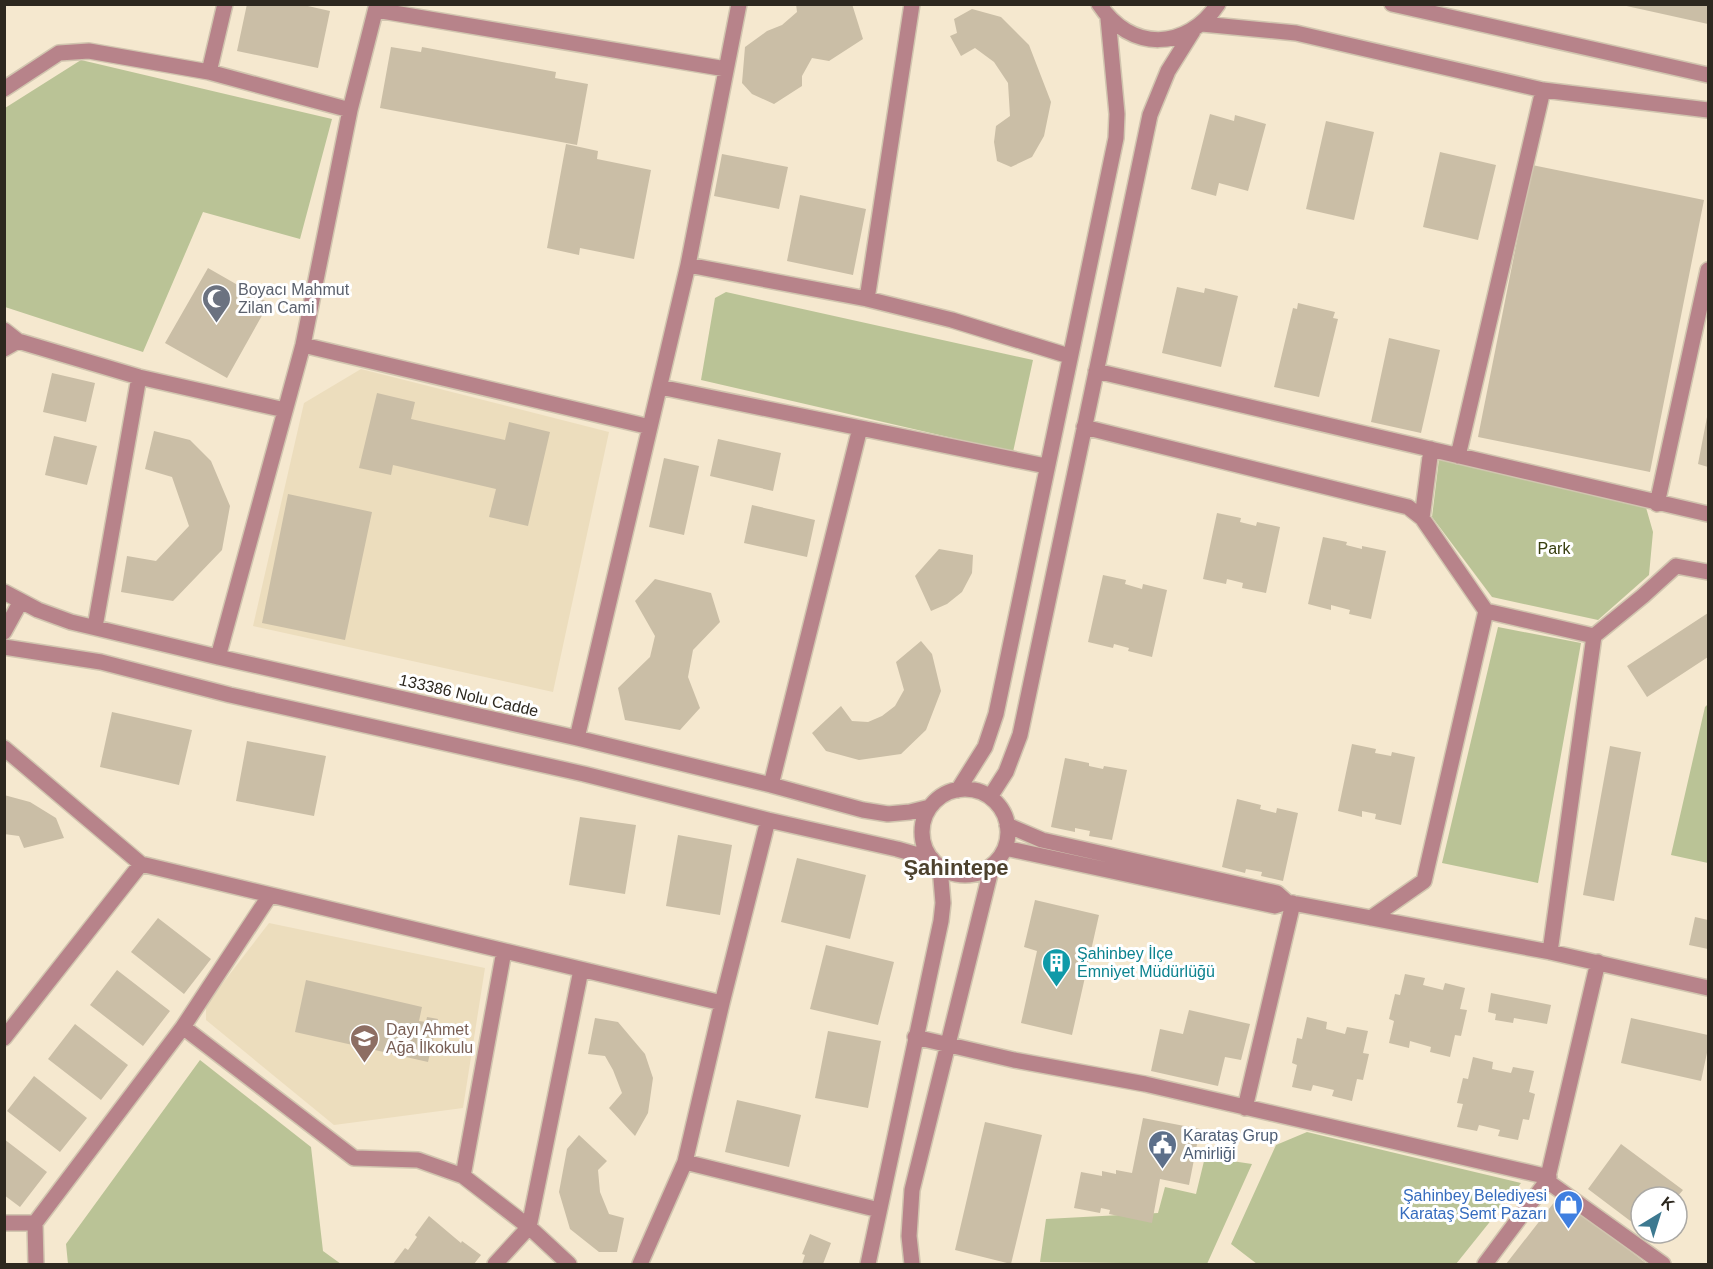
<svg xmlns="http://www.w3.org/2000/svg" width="1713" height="1269" viewBox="0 0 1713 1269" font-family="Helvetica,sans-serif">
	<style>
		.built { fill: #ecddbd }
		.green { fill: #bac396 }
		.building { fill: #cabea6 }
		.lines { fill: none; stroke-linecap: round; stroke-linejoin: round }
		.minor-casing { stroke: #d1c5af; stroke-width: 18 }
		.minor { stroke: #b7838a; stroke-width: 15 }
		.labels { text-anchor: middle; stroke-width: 6; stroke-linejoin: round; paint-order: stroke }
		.worship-label { font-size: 16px; fill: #5b616d; stroke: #fff; text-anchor: start }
		.park-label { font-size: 16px; fill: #373e0f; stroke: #fff }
		.street-label { font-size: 16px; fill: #2d281f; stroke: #fff }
		.culture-label { font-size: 16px; fill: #0d838f; stroke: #fff; text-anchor: start }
		.education-label { font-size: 16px; fill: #785e54; stroke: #fff; text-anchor: start }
		.service-label { font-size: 16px; fill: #4e5e75; stroke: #fff; text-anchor: start }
		.shop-label { font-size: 16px; fill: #366cbe; stroke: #fff; text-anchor: end }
		.district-label { font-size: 22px; font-weight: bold; fill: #4d422e; stroke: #fff }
	</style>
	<rect width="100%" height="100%" fill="#f5e8cf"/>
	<path class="built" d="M361 369 609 432 553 692 253 626 304 403Z
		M269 923 485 968 463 1108 334 1125 206 1020V1005Z"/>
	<path class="green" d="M81 60 332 119 300 239 203 212 143 352 5 307V108Z
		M726 292 1033 360 1013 452 701 380 715 298Z
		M1439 459 1645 504 1653 532 1649 575 1598 620 1492 597 1432 517Z
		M1498 627 1581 643 1538 883 1442 863Z
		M1708 704V863L1671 855 1705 707Z
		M200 1060 311 1147 323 1251 341 1264H68L66 1244Z
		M1307 1132 1521 1183 1456 1264H1257L1231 1244 1276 1145Z
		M1205 1157 1252 1164 1207 1264 1040 1262 1046 1219 1158 1213 1165 1187 1196 1194Z"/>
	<path class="building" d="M247 4H299L330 11 318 68 237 51Z
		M796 4H852L863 39 829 61 812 58 802 76V86L774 104 752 94 742 83 745 47 767 31 782 25 797 12Z
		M1622 4H1708V24L1622 5Z
		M972 9 1001 17 1029 45 1051 102 1044 136 1032 157 1011 167 997 161 994 142 996 126 1010 116 1008 83 994 62 975 48 961 56 950 36 957 33 954 19Z
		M391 47 421 52 422 47 556 72 555 78 588 84 577 145 380 108Z
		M1210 114 1234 121 1235 115 1266 124 1248 191 1219 183 1216 196 1191 189Z
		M1326 121 1374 132 1354 220 1306 209Z
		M566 144 598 151 597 159 651 170 634 259 580 248 579 255 547 248Z
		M1440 152 1496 165 1478 240 1423 227Z
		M722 154 788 167 779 209 714 196Z
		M1532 165 1704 200 1650 472 1478 437Z
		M800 195 866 209 853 275 787 261Z
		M208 268 269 303 227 378 165 343Z
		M1177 287 1204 293 1205 288 1238 296 1221 367 1162 353Z
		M1298 303 1335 312 1333 318 1338 319 1319 397 1274 387 1293 308 1297 309Z
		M1389 338 1440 350 1421 433 1371 422Z
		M52 373 95 383 86 422 43 412Z
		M377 393 415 402 411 419 505 440 509 422 550 432 528 526 489 517 496 489 393 465 391 475 359 468Z
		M1707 417H1708V467L1698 464Z
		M154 431 190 440 211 461 230 506 222 550 173 601 121 592 127 556 156 561 189 526 172 477 145 469Z
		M54 436 97 446 87 485 45 475Z
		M718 439 781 453 773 491 710 476Z
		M664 458 699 466 684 535 649 527Z
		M288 494 372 512 345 640 262 623Z
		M752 505 815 520 807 557 744 543Z
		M1217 513 1241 518 1240 522 1256 526 1257 522 1280 527 1266 593 1242 588 1243 583 1227 579 1226 584 1203 579Z
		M1323 537 1347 542 1346 545 1362 549V546L1386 551 1371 619 1349 614 1350 610 1331 605V610L1308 604Z
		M939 549 973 555 972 573 962 592 947 604 931 611 915 576Z
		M1103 575 1126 580 1125 584 1142 589 1143 584 1167 590 1152 657 1128 651 1129 648 1114 644 1113 648 1088 642Z
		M655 579 711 593 720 622 693 650 688 677 700 708 680 730 625 720 618 688 650 657 655 636 635 601Z
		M1708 613V657L1647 697 1627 666Z
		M921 641 932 654 941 691 926 730 901 754 859 760 826 751 812 733 841 706 852 721 868 722 882 716 895 706 904 690 896 662Z
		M112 712 192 730 179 785 100 767Z
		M247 741 326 756 314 816 236 801Z
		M1352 744 1376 749 1375 753 1391 756 1392 752 1415 757 1401 825 1375 819 1376 814 1362 811V817L1338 811Z
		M1610 746 1641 752 1614 901 1583 895Z
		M1065 758 1089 763V766L1103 769 1104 766 1127 770 1112 840 1089 836 1090 831 1075 828V832L1051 827Z
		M4 795 30 802 56 818 64 838 24 848 19 836 4 834Z
		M1237 799 1261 805 1260 809 1276 813 1277 808 1298 813 1283 881 1261 876 1262 872 1246 869 1245 873 1222 867Z
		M580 817 636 825 625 894 569 885Z
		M678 835 732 845 720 915 666 906Z
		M797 858 866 875 850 939 781 922Z
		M1035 900 1099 915 1072 1035 1021 1023 1037 951 1024 947Z
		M1695 917 1708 920V949L1689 945Z
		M158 918 211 959 184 994 131 952Z
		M826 945 894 962 878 1025 810 1009Z
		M117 970 170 1011 143 1046 90 1005Z
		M1405 974 1425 978 1423 985 1443 990 1445 983 1465 988 1460 1009 1467 1010 1461 1036 1455 1035 1450 1057 1430 1052 1431 1047 1410 1041 1409 1048 1389 1043 1394 1021 1389 1019 1395 994 1400 995Z
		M306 980 422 1007 419 1021 426 1022 427 1017 438 1019 428 1062 295 1032Z
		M1491 993 1551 1005 1547 1024 1514 1018 1513 1023 1495 1020 1496 1014 1488 1012Z
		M1189 1010 1250 1024 1241 1060 1225 1057 1218 1086 1151 1071 1160 1029 1183 1034Z
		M1307 1017 1327 1022 1326 1029 1345 1034 1347 1027 1368 1031 1363 1053 1369 1054 1363 1080 1357 1079 1352 1101 1332 1096 1334 1090 1313 1085 1311 1091 1292 1087 1297 1065 1292 1063 1297 1038 1302 1039Z
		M595 1018 618 1022 645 1054 653 1078 648 1113 635 1136 609 1108 622 1093 613 1070 605 1056 588 1054Z
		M1631 1018 1708 1035V1048L1701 1081 1621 1063Z
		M75 1024 128 1065 101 1100 48 1059Z
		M828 1031 881 1041 868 1108 815 1098Z
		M1473 1057 1493 1062 1492 1069 1511 1073 1513 1067 1534 1071 1529 1092 1535 1094 1529 1120 1523 1119 1518 1140 1498 1136 1500 1130 1479 1125 1477 1131 1457 1127 1463 1104 1457 1103 1463 1078 1468 1079Z
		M34 1076 87 1118 60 1152 7 1111Z
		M737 1100 801 1115 789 1167 725 1152Z
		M1143 1118 1200 1129 1189 1185 1160 1179 1152 1223 1109 1214 1110 1210 1101 1208 1100 1213 1074 1208 1081 1172 1102 1176V1171L1116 1174V1170L1132 1173Z
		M985 1122 1042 1135 1011 1264 955 1250Z
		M579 1135 607 1161 598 1170 600 1192 609 1214 624 1218 617 1252H599L570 1229 559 1192 567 1149Z
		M4 1139 47 1172 20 1207 4 1195Z
		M1621 1144 1683 1190 1677 1197H1641V1229L1588 1189Z
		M1559 1196 1647 1264H1506Z
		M429 1216 461 1243 462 1241 481 1255 474 1264H393L405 1248 408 1250 417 1237 415 1235Z
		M810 1234 831 1243 823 1264H802L805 1255 802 1254Z"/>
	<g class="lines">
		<defs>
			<path id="minor" d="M739 4 688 265 867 299 952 320 1069 356
				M1099 4C1130 52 1187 51 1218 4
				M1392 4 1708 75
				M376 10 726 69
				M1202 24 1296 33 1543 90 1708 110
				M209 72 225 4
				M4 89 59 53 89 51 209 72 350 110
				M867 299 912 4
				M4 330 18 341 139 377 285 410
				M303 345 650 427
				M4 349 18 341
				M1096 371 1708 514
				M660 387 1046 466
				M1084 427 1408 507 1422 518 1486 611 1594 636
				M1458 456 1543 90
				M1657 504 1708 270
				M1422 518 1431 449
				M4 592 38 610 71 622 218 657 577 738 771 785 863 810 888 814 910 812 930 807
				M95 627 139 377
				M4 632 21 601
				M4 647 101 662 230 695 584 774 768 820 897 849 932 859
				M218 657 303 345 350 110 377 4
				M577 738 688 265
				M4 748 141 864 4 1038
				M771 785 860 428
				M922 832a43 43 0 1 1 86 0a43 43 0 1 1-86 0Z
				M958 790 985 747 996 714 1116 138 1117 114 1108 18
				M990 797 1006 772 1020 735 1150 115 1168 71 1193 31
				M1007 825 1042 840 1277 893 1287 902
				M1005 848 1275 906 1287 902 1550 952 1708 988
				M141 864 722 1003 768 820
				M1371 918 1424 881 1486 611
				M1550 952 1594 636 1643 596 1676 566 1708 572
				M183 1027 354 1158 418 1160 463 1176 529 1227 569 1264
				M915 1037 1014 1060 1145 1084 1549 1177
				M1245 1108 1293 903
				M685 1162 879 1210
				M463 1176 504 951
				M1547 1181 1598 962
				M4 1223H35
				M36 1264 35 1223 183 1027 270 895
				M495 1264 529 1227 581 970
				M640 1264 685 1162 722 1003
				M868 1264 941 921 943 903 940 867
				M912 1264 909 1236 912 1190 992 866
				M1485 1264 1547 1181 1663 1264"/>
		</defs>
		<use href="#minor" class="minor-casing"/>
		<use href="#minor" class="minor"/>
	</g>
	<defs>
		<symbol id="mosque-pin" viewBox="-11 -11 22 30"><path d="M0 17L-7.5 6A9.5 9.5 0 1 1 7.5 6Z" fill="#6b7280" stroke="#fff"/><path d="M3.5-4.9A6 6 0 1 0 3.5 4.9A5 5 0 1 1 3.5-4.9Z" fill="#fff"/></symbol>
		<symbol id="building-pin" viewBox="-11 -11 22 30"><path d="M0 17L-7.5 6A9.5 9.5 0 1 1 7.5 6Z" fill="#0f9aa8" stroke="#fff"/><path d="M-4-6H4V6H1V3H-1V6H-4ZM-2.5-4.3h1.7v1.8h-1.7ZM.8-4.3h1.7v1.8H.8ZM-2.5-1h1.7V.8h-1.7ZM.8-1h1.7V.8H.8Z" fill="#fff"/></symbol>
		<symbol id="school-pin" viewBox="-11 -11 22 30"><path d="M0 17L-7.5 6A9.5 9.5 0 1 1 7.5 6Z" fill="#8d6e63" stroke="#fff"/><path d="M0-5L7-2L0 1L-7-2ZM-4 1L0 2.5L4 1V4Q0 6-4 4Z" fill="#fff"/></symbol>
		<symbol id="civic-pin" viewBox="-11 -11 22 30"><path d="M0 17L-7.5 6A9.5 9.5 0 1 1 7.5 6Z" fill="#5c6f8a" stroke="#fff"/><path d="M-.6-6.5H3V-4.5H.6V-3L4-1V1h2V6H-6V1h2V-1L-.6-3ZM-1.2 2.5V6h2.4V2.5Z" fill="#fff"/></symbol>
		<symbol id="shop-pin" viewBox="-11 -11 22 30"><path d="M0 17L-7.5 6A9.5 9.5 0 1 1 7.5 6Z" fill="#3f7fe0" stroke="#fff"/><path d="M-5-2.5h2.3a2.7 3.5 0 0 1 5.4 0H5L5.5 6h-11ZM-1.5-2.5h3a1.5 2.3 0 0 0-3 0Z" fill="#fff"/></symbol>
	</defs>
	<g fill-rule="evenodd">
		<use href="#mosque-pin" x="200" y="282" width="33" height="45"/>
		<use href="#building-pin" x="1040" y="946" width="33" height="45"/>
		<use href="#school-pin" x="348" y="1022" width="33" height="45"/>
		<use href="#civic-pin" x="1146" y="1128" width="33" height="45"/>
		<use href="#shop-pin" x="1552" y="1188" width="33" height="45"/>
	</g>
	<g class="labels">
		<g class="worship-label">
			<text x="238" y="295">Boyacı Mahmut<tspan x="238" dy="18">Zilan Cami</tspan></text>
		</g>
		<g class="park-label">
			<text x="1554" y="554">Park</text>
		</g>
		<g class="street-label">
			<text transform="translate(469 695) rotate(13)" y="6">133386 Nolu Cadde</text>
		</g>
		<g class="culture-label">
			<text x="1077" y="959">Şahinbey İlçe<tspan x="1077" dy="18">Emniyet Müdürlüğü</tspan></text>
		</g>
		<g class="education-label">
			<text x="386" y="1035">Dayı Ahmet<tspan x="386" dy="18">Ağa İlkokulu</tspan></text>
		</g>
		<g class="service-label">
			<text x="1183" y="1141">Karataş Grup<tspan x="1183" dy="18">Amirliği</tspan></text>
		</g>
		<g class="shop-label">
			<text x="1547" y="1201">Şahinbey Belediyesi<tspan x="1547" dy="18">Karataş Semt Pazarı</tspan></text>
		</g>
		<g class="district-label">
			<text x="956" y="875">Şahintepe</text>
		</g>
	</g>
	<rect width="1713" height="1269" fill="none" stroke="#2d281f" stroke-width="12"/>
	<g transform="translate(1659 1215) rotate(38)"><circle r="28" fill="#ffffff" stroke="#aba9a5" stroke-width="1.5"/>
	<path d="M0-4.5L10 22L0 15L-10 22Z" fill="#3d7990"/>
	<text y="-9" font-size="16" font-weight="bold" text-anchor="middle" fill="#2d281f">K</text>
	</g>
</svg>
